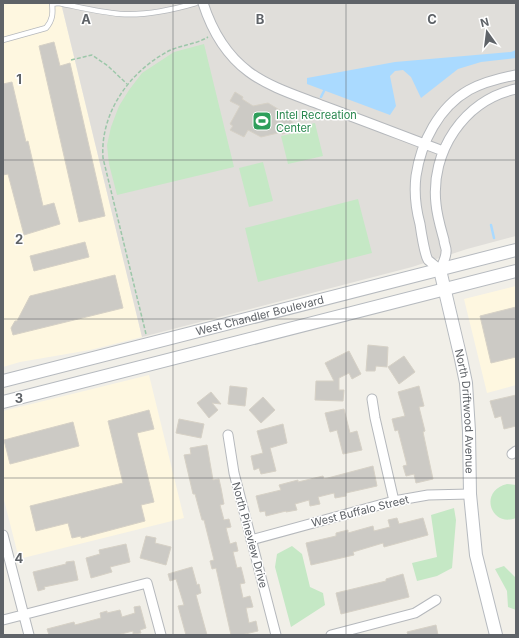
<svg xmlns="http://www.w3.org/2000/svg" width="519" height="638" viewBox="0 0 519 638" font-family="Inter,sans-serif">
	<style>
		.commercial { fill: #fef7e0 }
		.industrial { fill: #e0deda }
		.green { fill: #c5e8c5 }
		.water { fill: #aadaff }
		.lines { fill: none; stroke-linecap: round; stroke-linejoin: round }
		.stream { stroke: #aadaff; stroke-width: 2.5 }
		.building { fill: #cccac5; stroke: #d6d1c6 }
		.lane-casing { stroke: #b5b8bc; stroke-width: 6 }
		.street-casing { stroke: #b5b8bc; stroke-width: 11 }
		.secondary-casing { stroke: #b6babf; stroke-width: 14 }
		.path { stroke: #9cc7a9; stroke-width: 1.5; stroke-dasharray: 4 2; stroke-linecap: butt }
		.lane { stroke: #fff; stroke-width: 4.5 }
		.street { stroke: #fff; stroke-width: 9 }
		.secondary { stroke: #fff; stroke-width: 12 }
		.grid { fill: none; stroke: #5f6368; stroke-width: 1; stroke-opacity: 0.55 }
		.labels { text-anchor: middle; stroke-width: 3; stroke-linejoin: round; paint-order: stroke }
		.leisure-label { font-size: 11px; fill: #27864d; stroke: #fff; text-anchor: start }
		.street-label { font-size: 11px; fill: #5f6368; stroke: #fff }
		.grid-label { font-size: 13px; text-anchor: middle; font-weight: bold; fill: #5f6368; stroke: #fff; stroke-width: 3; stroke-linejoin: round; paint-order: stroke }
	</style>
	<rect width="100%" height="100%" fill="#f1efe8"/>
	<path class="commercial" d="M3 3H61L142 337 90 350 20 362 3 367Z
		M516 286V385L487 393 464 299Z
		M149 375 184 518 19 559 3 496V411Z"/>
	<path class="industrial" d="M61 3H516V236L467 249 412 267 142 337Z"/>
	<path class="green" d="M204 44 234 167 117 195 109 164 107 145 111 127 119 106 129 90 142 73 174 52Z
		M315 123 323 156 288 164 281 136 295 133 294 128Z
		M263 162 273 201 249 207 239 168Z
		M358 199 372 253 258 282 245 228Z
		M507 484 516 485V518C491 528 478 491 507 484Z
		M454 508 456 520 452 568 437 576 417 581 412 563 437 557 431 515Z
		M292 546 302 554 310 587 323 593 325 605 291 627 275 567 277 554Z
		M504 566 516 578V610L508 607 507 591 495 569Z"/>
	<path class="water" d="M516 50V58L481 62 458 69 421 98 411 77 403 70 395 71 390 76 396 106 390 115 307 84V78L395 62 511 52Z"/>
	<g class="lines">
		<path class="stream" d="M321 97 324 91
			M491 225 494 238"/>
	</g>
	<path class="building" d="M54 42 60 66 70 63 105 216 79 222 39 46Z
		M12 82 26 142 28 141 43 206 54 203 60 224 24 235 8 174 3 175V84Z
		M235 92 243 97 242 99 253 106 268 103 291 117 294 131 282 134V132L261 137 248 130 244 137 230 130 233 126 230 124 240 106 230 101Z
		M85 242 89 257 34 271 30 256Z
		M115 275 123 308 13 335 11 328 15 321H17L30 296Z
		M516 307V357L491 363 480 316Z
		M368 345 388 347 387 367 376 366 375 371H366Z
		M349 351 361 374 352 379 349 373 339 378V390H344L343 401 315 400 316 381H334L325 363Z
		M404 356 415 372 399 384 388 367Z
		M230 386 247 388 245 406 228 404Z
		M419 386 424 406 419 407 425 431 423 432 433 479 416 483 414 474 406 476 403 466 407 465 398 430 395 431 392 419 405 416 398 392Z
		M211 392 221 404 212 403 218 410 209 418 197 403Z
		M516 395V426L504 429 501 416 495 418 490 401Z
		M263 397 275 410 261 423 249 410Z
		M344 409 350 433 357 431 362 450 343 454 337 430 330 432 325 413Z
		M149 410 154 429 137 433 154 502 141 505 145 521 81 538V536L72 538 68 523 36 531 30 506 123 483 108 421Z
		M179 419 204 424 201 438 176 433Z
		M73 422 79 446 10 464 4 440Z
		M283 424 287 443 270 448 276 471 261 474 259 468 254 470 251 456 263 453 257 431Z
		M207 445 213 480 219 479 221 488 224 504 220 505 224 520 229 519 231 527 226 528 230 544 236 542 238 551 233 552 237 568 241 567 245 583 240 584 243 598 250 596 253 607 246 608 249 623 256 621 258 631 241 635H231L216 568 212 569 210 561 214 560 204 520H202L195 494H193L184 455 191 454 190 448Z
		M373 466 377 486 346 493V496L335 498 334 493 318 497 320 504 310 506 309 500 295 504 297 510 286 512V511L266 516 265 511 260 512 256 496 281 490 279 485 298 480V482L323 476 324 479Z
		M397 518 399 524 423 518 428 535 384 547 383 543 353 552 354 555 311 565 306 543 336 536V533L348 530V533L373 526 374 531 390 527 388 520Z
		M146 536 156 538 155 543 171 547 166 565 140 558Z
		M126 544 130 562 110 567 112 572 91 578 86 558 100 554 99 550Z
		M74 561 78 580 44 587 45 589 38 591 33 572 66 564V562Z
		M192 567 197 585 199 584 201 593 196 595 207 635H186L178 606 184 605 176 579 170 581 168 574Z
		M403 574 409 597 341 614 336 593 386 581V579Z
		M140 606 146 628 140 630 141 633 133 634V631L117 635H49L47 629 74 622 75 625 101 618 100 613 107 611V613L120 610 122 617 135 613 134 607Z
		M436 625 438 635H408L407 632Z"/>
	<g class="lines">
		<defs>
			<path id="lane" d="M52 4 58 3C79 7 99 12 120 14 145 16 172 10 196 3
				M3 40 46 28C53 20 53 13 52 3"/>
			<path id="street" d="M203 3C212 31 226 55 249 72 269 87 298 96 321 105 362 120 403 136 443 151
				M516 75C500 78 484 82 469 90 439 107 421 142 416 176 414 192 416 209 420 224 421 231 425 255 428 260 432 263 436 267 440 270 442 265 446 258 446 252 447 249 444 244 444 240 441 229 437 216 436 204 430 152 464 100 516 89
				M372 399 375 418 394 501
				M228 435 234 473 276 635
				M512 454 516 451
				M3 535 29 635
				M251 540 394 501 428 495 470 494
				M3 620 147 583 161 635
				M331 635 415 613 436 600"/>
			<g id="secondary">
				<path id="s1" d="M440 270 461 359 466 383 469 431 470 494 476 555 496 635"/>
				<path id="s2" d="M3 381 516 250"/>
				<path d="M3 402 516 271"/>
			</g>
		</defs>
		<use href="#lane" class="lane-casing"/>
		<use href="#street" class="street-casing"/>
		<use href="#secondary" class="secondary-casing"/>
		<path class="path" d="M71 60 92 55 108 66 127 84
			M146 334 103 158C100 114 128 74 165 53 178 45 195 45 208 37"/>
		<use href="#lane" class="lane"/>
		<use href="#street" class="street"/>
		<use href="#secondary" class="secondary"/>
	</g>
	<path class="grid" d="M173 3V635M346 3V635M3 160H516M3 319H516M3 478H516"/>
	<defs>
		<symbol id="stadium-square" viewBox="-11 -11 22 22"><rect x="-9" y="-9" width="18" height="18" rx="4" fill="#2e9e5b" stroke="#fff"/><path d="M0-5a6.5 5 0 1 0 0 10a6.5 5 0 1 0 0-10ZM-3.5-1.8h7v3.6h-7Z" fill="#fff"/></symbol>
	</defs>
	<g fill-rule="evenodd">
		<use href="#stadium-square" x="251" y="110" width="22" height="22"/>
	</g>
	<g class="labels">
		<g class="leisure-label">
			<text x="276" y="119">Intel Recreation<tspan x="276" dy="13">Center</tspan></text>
		</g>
		<g class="street-label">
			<text dy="4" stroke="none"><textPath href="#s2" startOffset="265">West Chandler Boulevard</textPath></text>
			<text dy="4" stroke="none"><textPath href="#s1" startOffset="144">North Driftwood Avenue</textPath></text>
			<text transform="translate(360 511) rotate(-14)" y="4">West Buffalo Street</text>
			<text transform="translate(250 535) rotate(75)" y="4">North Pineview Drive</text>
		</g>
	</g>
	<g class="grid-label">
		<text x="86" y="24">A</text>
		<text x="260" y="24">B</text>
		<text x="432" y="24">C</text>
		<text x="19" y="84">1</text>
		<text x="19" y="244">2</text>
		<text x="19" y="403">3</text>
		<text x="19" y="563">4</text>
	</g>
	<rect width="519" height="638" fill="none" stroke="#5f6368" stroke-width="8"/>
	<g transform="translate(487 32) rotate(346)" stroke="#ffffff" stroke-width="3" paint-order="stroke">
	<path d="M0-3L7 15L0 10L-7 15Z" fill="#5f6368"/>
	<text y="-6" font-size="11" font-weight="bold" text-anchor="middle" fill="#5f6368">N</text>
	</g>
</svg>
